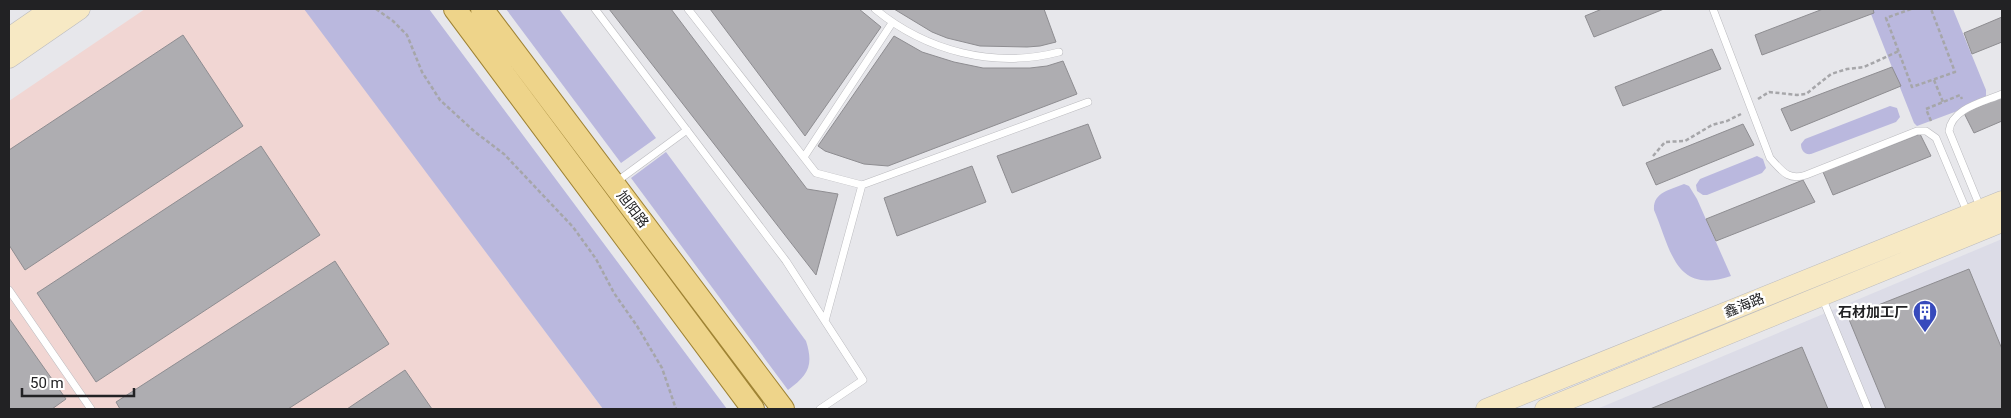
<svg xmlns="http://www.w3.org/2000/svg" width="2011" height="418" viewBox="0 0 2011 418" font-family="Roboto,'Noto Sans SC',sans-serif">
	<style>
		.built { fill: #dcdce7 }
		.industrial { fill: #f1d6d3 }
		.green { fill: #bab8de }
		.building { fill: #aeadb1; stroke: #8e8d91 }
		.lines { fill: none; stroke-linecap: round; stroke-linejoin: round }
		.lane-casing { stroke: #bbbbbf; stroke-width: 8 }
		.secondary-casing { stroke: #bbbbbf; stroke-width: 21 }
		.primary-casing { stroke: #9f8334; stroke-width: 24 }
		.path { stroke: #a6a6a9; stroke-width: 2.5; stroke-dasharray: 4 2.5; stroke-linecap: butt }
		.lane { stroke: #fff; stroke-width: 7 }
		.secondary { stroke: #f7e9c4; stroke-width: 20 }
		.primary { stroke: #eed48a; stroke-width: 22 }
		.labels { text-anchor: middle; stroke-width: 4.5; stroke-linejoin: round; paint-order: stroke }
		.street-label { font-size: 14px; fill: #222224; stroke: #fff }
		.poi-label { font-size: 14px; font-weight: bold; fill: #222224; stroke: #fff; text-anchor: end }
	</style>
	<rect width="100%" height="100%" fill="#e7e7eb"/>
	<path class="built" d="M2002 239V409H1597Z"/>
	<path class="industrial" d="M145 9H305L603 409H9V101Z"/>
	<path class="green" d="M304 9H429L727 409H603Z
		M506 9H559L656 138 621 163Z
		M1869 9H1953L1986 90V97L1960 110 1917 126 1914 123Z
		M1890 106 1897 108 1900 117 1896 122 1811 154C1804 155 1801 150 1801 144L1805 139Z
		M666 152 806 341C814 366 808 375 788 390L631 178Z
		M1757 156 1763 159 1766 168 1762 173 1707 195H1703L1697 191 1696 185 1700 179Z
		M1684 184 1689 186 1697 199 1731 276C1675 295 1671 250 1654 210 1653 192 1670 190 1684 184Z"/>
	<path class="building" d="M609 9H671L807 189 838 194 816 275Z
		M710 9H859L881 27 805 136Z
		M894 9H1044L1056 42 1040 46 1027 47 980 46 947 38 932 32Z
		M1602 9H1664L1594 37 1585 16Z
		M1823 9H1873L1874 13 1762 55 1755 35Z
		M2002 17V42L1972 54 1964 33Z
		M183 35 243 126 25 270 9 245V150Z
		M894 36 922 52 954 62 983 68H1030L1047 66 1063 61 1077 94 888 166 864 164 825 151 818 146Z
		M1712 49 1721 69 1623 106 1615 87Z
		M1892 67 1901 86 1791 131 1781 109Z
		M2002 97V121L1974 133 1964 113Z
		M1088 124 1101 158 1012 193 997 156Z
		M1743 124 1754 145 1656 185 1646 163Z
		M1920 134 1931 156 1833 195 1823 172Z
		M261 146 320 235 96 382 37 293Z
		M972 166 986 202 897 236 884 198Z
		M1803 180 1815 202 1716 241 1706 219Z
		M335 261 389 344 288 409H120L116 402Z
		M1969 269 2002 349V409H1886L1848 317Z
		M9 318 66 399 52 409H9Z
		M1802 347 1828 409H1650Z
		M405 370 432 409H347Z"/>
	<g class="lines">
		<defs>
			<path id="lane" d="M595 9 786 261 863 380 820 409
				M688 9 816 173 862 185 1088 102
				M875 9C926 51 994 69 1059 52
				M1713 9 1770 158C1782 171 1788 181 1806 175L1917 131H1926L1936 138 1968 214
				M804 157 892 23
				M616 182 687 130
				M1981 209 1949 131C1952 108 1984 102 2002 94
				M9 290 91 409
				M1822 297 1868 409
				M825 321 862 185"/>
			<path id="secondary" d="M9 38 51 9
				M9 58 80 9
				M1486 409 2002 201
				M1545 409 2002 222"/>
			<path id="primary" d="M455 9 753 409
				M482 9 783 409"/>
		</defs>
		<use href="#lane" class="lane-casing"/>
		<use href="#secondary" class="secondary-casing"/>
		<use href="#primary" class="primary-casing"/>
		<path class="path" d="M376 9 393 21 407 35 422 72 440 100 475 132 504 154 573 227 596 259 614 293 637 326 662 368 676 409
			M1911 9 1886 18 1912 87 1955 72 1931 9
			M1934 80 1943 102
			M1758 99 1769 92 1797 95 1806 94 1831 74 1847 69 1864 67 1899 51
			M1931 121 1926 109 1960 95 1962 99
			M1653 156 1665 142 1685 141 1712 125 1727 121 1741 114"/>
		<use href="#lane" class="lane"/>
		<use href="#secondary" class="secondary"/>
		<use href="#primary" class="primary"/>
	</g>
	<defs>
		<symbol id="building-pin" viewBox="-11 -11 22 30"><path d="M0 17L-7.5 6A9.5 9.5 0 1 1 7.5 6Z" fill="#374abc" stroke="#fff"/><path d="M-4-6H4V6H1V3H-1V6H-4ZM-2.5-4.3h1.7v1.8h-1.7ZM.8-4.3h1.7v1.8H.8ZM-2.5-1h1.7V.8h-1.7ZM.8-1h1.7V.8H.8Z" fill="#fff"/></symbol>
	</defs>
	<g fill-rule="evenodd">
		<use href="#building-pin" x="1911" y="298" width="28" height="38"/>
	</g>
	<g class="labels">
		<g class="street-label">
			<text transform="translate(633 209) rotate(53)" y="5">旭阳路</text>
			<text transform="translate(1744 305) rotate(-22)" y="5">鑫海路</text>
		</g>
		<g class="poi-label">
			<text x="1908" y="317">石材加工厂</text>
		</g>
	</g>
	<rect width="2011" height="418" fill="none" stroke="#222224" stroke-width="20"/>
	<path d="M22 388v8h112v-8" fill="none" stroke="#222224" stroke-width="2.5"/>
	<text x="30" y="388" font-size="15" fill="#222224" stroke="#ffffff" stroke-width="4" paint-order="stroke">50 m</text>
</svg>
